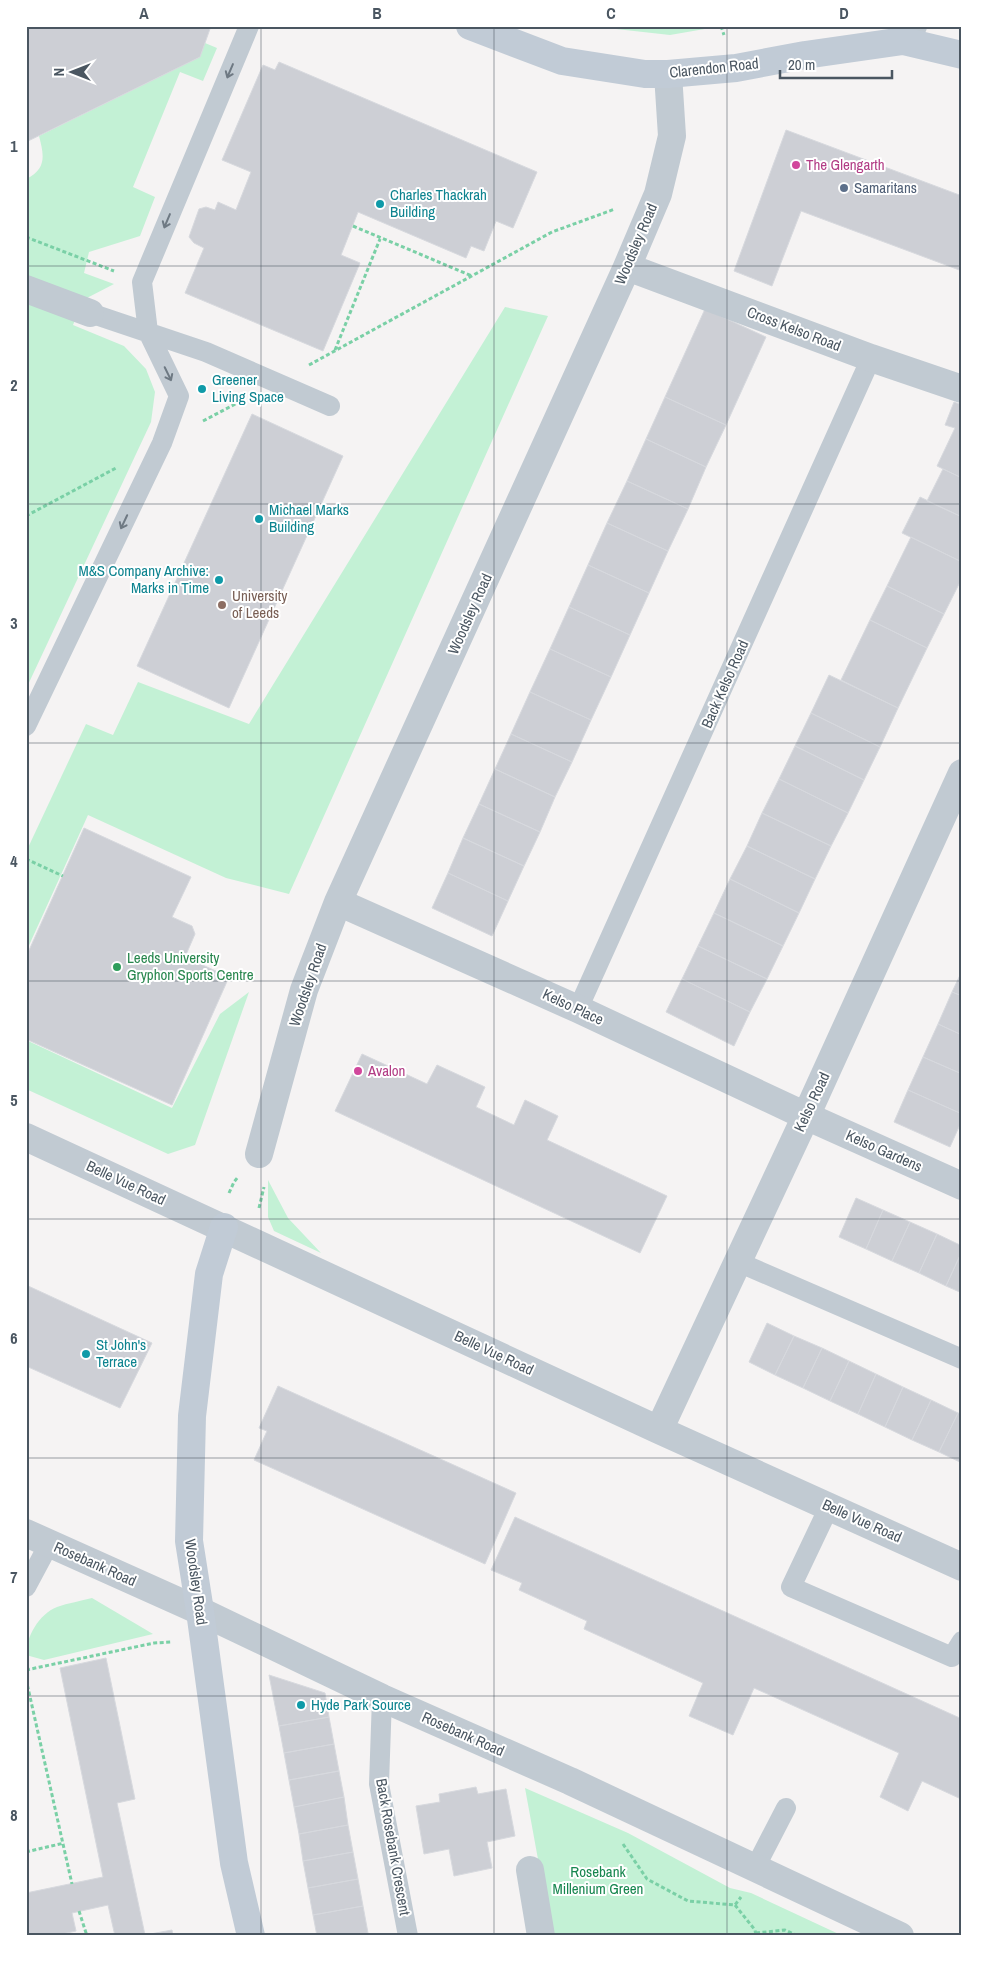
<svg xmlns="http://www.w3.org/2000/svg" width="988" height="1962" viewBox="0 0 988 1962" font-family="'Archivo Narrow',sans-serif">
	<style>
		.green { fill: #c3f1d5 }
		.building { fill: #cdcfd5; stroke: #d7d9de }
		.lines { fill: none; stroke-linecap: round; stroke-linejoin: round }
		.path { stroke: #7ad0a6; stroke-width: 3; stroke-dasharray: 4 2.5; stroke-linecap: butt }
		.lane { stroke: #c1cad2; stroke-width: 20 }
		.street { stroke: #c1cad2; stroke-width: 28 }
		.secondary { stroke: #c1cbd6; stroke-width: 28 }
		.oneway { stroke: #6e7983 }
		.grid { fill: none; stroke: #4a5661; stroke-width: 1; stroke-opacity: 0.55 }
		.hotel-dot { fill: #d1479c; stroke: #fff; stroke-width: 2 }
		.service-dot { fill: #5c6f8a; stroke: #fff; stroke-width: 2 }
		.culture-dot { fill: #0f9aa8; stroke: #fff; stroke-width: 2 }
		.education-dot { fill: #8d6e63; stroke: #fff; stroke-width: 2 }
		.leisure-dot { fill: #2e9e5b; stroke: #fff; stroke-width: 2 }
		.labels { text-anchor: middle; stroke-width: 4; stroke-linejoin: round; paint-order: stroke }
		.street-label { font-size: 15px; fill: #4a5661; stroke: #fff }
		.hotel-label { font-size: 15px; fill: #b23c85; stroke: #fff; text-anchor: start }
		.service-label { font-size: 15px; fill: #4e5e75; stroke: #fff; text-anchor: start }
		.culture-label { font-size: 15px; fill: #0d838f; stroke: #fff; text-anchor: start }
		.education-label { font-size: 15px; fill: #785e54; stroke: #fff; text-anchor: start }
		.leisure-label { font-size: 15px; fill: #27864d; stroke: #fff; text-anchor: start }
		.park-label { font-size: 15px; fill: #17864f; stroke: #fff }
		.neatline { fill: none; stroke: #4a5661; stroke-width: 2 }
		.grid-label { font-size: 16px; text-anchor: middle; font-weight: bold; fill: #4a5661 }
	</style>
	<rect width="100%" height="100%" fill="#f5f3f3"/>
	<path class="green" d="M589 26H722L670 35Z
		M205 43 217 48 203 81 180 72 133 187 155 197 140 236 89 252 84 273 114 284 83 300 73 325 124 346 146 369 155 392 151 422 26 689V179C47 169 44 155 39 136L200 57Z
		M505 307 548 316 289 894 226 878 88 815 26 952V852L86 724 113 735 138 682 249 724Z
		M249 992 195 1145 168 1154 26 1089V1040L172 1108 220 1014Z
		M268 1180 288 1218 321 1253 274 1231 268 1217Z
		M92 1598 153 1634 44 1660 26 1655C26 1637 39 1614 57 1607 68 1603 81 1601 92 1598Z
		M525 1788 628 1833 730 1888 751 1893 843 1936H552Z"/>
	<path class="building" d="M26 26H211L200 57 26 142Z
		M279 62 537 172 513 228 496 221 484 251 471 246 466 258 358 212 341 255 360 263 323 351 185 293 204 248 194 243 189 237 199 209 206 207 215 210 218 202 236 210 251 172 222 160 263 65 275 70Z
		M786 130 962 196V271L801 211 772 286 734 271Z
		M705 309 766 337 726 425 665 397Z
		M665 397 726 425 706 467 646 439Z
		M954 402 962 405V478L937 466 955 428 945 425Z
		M252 414 343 456 229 708 137 666Z
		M646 439 706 467 688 509 627 481Z
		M943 469 962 478V517L927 501Z
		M627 481 688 509 668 551 607 523Z
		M920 497 962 517V562L902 533Z
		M607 523 668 551 649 593 588 565Z
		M911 537 962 562V578L944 614 887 586Z
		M588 565 649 593 630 635 569 607Z
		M887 586 944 614 927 648 870 620Z
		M569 607 630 635 611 677 550 649Z
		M870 620 927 648 898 708 841 680Z
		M550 649 611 677 591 720 530 692Z
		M829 675 898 708 880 747 811 713Z
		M530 692 591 720 572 762 511 734Z
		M811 713 880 747 864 780 795 746Z
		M511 734 572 762 555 797 495 769Z
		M795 746 864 780 848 813 779 779Z
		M495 769 555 797 540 832 479 804Z
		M779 779 848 813 831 846 762 813Z
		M479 804 540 832 524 866 463 838Z
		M762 813 831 846 815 879 747 846Z
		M84 828 191 877 172 917 192 926 195 934 185 957 229 977 172 1105 26 1039V957Z
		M463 838 524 866 508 901 448 873Z
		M747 846 815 879 799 913 730 879Z
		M448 873 508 901 492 936 432 908Z
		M730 879 799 913 783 946 714 913Z
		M714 913 783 946 767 979 698 946Z
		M698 946 767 979 750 1012 682 979Z
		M962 971V996L952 992Z
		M682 979 750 1012 734 1046 666 1012Z
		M952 992 962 996V1035L938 1024Z
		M938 1024 962 1035V1074L923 1057Z
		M362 1054 427 1084 437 1065 485 1087 476 1107 514 1125 525 1100 558 1116 547 1140 667 1196 640 1253 335 1111Z
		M923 1057 962 1074V1114L908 1090Z
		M908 1090 962 1114V1120L950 1147 894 1122Z
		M856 1198 883 1210 866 1249 839 1237Z
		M883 1210 910 1222 892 1261 866 1249Z
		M910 1222 937 1234 919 1273 892 1261Z
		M937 1234 962 1246V1251L946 1286 919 1273Z
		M962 1251V1293L946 1286Z
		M26 1285 152 1343 120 1408 26 1366Z
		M767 1323 794 1336 775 1375 749 1362Z
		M794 1336 822 1348 803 1388 775 1375Z
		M822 1348 849 1361 830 1401 803 1388Z
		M849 1361 876 1374 858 1414 830 1401Z
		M876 1374 903 1387 885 1427 858 1414Z
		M278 1386 516 1493 485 1564 254 1460 267 1431 259 1428Z
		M903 1387 931 1400 912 1440 885 1427Z
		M931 1400 958 1413 939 1452 912 1440Z
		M958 1413 962 1414V1463L939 1452Z
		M515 1517 962 1719 961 1799 922 1781 908 1811 880 1797 899 1753 754 1688 733 1735 689 1716 703 1683 584 1629 587 1621 519 1590 522 1583 491 1570Z
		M106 1658 135 1799 117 1803 145 1935 172 1930 173 1936H115L108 1905 72 1913 76 1931 53 1936H26V1893L103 1877 60 1668Z
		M269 1675 325 1693 329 1717 279 1726Z
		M329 1717 334 1744 284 1753 279 1726Z
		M334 1744 339 1771 289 1780 284 1753Z
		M339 1771 344 1797 294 1807 289 1780Z
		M476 1787 478 1794 506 1789 515 1836 487 1842 492 1868 454 1876 449 1849 424 1854 416 1806 440 1802 439 1794Z
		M344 1797 348 1825 299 1834 294 1807Z
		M348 1825 353 1852 303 1861 299 1834Z
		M353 1852 358 1879 308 1888 303 1861Z
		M358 1879 363 1906 313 1915 308 1888Z
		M363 1906 368 1933 351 1936H317L313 1915Z"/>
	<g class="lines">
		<path class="path" d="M721 26 724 35
			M353 226 472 276
			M26 237 114 271
			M335 350 380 239
			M309 365 552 232 615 209
			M203 421 241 401
			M26 516 116 468
			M26 859 63 876
			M229 1193 234 1182 238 1177
			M259 1208 264 1187
			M26 1670 154 1643 171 1642
			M26 1679 72 1884
			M623 1844 647 1879 688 1901 735 1905 741 1897
			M26 1852 64 1843
			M735 1905 755 1930 756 1936
			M79 1911 87 1936
			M756 1933 785 1930 798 1936"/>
		<path class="lane" d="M90 313 206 352 330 406
			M26 726 162 443 179 396 148 332 142 282 249 26
			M578 1009 871 358
			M738 1262 962 1359
			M829 1507 791 1587 952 1657 962 1641
			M26 1587 49 1544
			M382 1698 379 1784 408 1936
			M755 1868 786 1808"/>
		<path class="street" d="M903 41 913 26
			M627 267 871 358 962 389
			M26 289 90 313
			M338 902 578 1009 806 1116 962 1186
			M26 1137 659 1430 962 1567
			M259 1154 304 990 338 902 627 267 658 194 672 136 668 74
			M659 1430 806 1116 962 773
			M26 1533 200 1611 382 1698 570 1781 900 1936
			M530 1870 541 1936"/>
		<path class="secondary" d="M470 26 562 61 645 74H668L736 68 805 55 903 41 962 55
			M224 1227 209 1274 192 1416 189 1541 200 1611 234 1863 251 1936"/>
	</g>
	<defs><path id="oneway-shaft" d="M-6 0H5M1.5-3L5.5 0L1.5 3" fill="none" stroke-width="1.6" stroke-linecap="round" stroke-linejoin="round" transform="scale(1.25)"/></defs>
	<g class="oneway">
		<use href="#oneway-shaft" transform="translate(230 71) rotate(113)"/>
		<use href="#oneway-shaft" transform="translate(167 221) rotate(113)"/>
		<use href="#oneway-shaft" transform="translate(168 374) rotate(64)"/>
		<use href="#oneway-shaft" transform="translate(124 522) rotate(115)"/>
	</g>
	<path class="grid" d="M261 26V1936M494 26V1936M727 26V1936M26 266H962M26 504H962M26 743H962M26 981H962M26 1219H962M26 1458H962M26 1696H962"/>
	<g class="hotel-dot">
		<circle cx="796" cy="165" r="5"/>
		<circle cx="358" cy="1071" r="5"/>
	</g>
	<circle class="service-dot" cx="844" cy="188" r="5"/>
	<g class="culture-dot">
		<circle cx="380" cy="204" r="5"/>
		<circle cx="202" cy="389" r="5"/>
		<circle cx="259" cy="519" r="5"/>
		<circle cx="219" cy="580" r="5"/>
		<circle cx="86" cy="1354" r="5"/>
		<circle cx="301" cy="1705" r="5"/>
	</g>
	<circle class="education-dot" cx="222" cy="605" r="5"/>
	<circle class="leisure-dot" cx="117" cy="967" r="5"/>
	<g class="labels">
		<g class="street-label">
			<text transform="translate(714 68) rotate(-6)" y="5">Clarendon Road</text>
			<text transform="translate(636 244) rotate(-67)" y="5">Woodsley Road</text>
			<text transform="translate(794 329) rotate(21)" y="5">Cross Kelso Road</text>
			<text transform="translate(470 614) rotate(-66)" y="5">Woodsley Road</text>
			<text transform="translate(725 684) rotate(-66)" y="5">Back Kelso Road</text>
			<text transform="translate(308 985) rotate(-71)" y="5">Woodsley Road</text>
			<text transform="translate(573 1007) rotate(25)" y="5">Kelso Place</text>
			<text transform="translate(812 1102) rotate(-65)" y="5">Kelso Road</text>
			<text transform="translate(884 1151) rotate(24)" y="5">Kelso Gardens</text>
			<text transform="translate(126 1183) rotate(25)" y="5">Belle Vue Road</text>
			<text transform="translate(494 1353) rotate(25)" y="5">Belle Vue Road</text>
			<text transform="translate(862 1521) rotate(24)" y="5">Belle Vue Road</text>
			<text transform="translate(95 1564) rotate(24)" y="5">Rosebank Road</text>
			<text transform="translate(196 1582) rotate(82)" y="5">Woodsley Road</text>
			<text transform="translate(463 1734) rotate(24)" y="5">Rosebank Road</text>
			<text transform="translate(393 1847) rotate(80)" y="5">Back Rosebank Crescent</text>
		</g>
		<g class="hotel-label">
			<text x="806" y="170">The Glengarth</text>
			<text x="368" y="1076">Avalon</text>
		</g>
		<g class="service-label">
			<text x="854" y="193">Samaritans</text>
		</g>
		<g class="culture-label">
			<text x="390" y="200">Charles Thackrah<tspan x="390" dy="17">Building</tspan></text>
			<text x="212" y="385">Greener<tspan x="212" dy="17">Living Space</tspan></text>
			<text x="269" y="515">Michael Marks<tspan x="269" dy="17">Building</tspan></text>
			<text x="209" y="576" text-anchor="end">M&amp;S Company Archive:<tspan x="209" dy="17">Marks in Time</tspan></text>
			<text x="96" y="1350">St John's<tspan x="96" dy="17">Terrace</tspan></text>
			<text x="311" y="1710">Hyde Park Source</text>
		</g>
		<g class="education-label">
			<text x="232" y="601">University<tspan x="232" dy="17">of Leeds</tspan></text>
		</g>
		<g class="leisure-label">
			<text x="127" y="963">Leeds University<tspan x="127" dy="17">Gryphon Sports Centre</tspan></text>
		</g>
		<g class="park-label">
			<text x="598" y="1877">Rosebank<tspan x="598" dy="17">Millenium Green</tspan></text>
		</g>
	</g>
	<rect width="988" height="1962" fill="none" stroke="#ffffff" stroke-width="55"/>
	<g transform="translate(72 72) rotate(270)" stroke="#ffffff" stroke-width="4" paint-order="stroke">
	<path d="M0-4L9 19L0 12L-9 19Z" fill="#4a5661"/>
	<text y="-8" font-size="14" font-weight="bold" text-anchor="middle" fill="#4a5661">N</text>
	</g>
	<path d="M780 70v8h112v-8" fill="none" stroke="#4a5661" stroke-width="2.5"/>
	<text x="788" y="70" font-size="15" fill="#4a5661" stroke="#ffffff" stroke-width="4" paint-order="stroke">20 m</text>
	<rect x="28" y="28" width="932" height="1906" class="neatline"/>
	<g class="grid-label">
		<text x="144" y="19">A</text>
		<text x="377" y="19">B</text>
		<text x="611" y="19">C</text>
		<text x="844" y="19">D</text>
		<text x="14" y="152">1</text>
		<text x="14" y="391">2</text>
		<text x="14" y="629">3</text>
		<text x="14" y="867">4</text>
		<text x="14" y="1106">5</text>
		<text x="14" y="1344">6</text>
		<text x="14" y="1583">7</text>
		<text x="14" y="1821">8</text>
	</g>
</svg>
